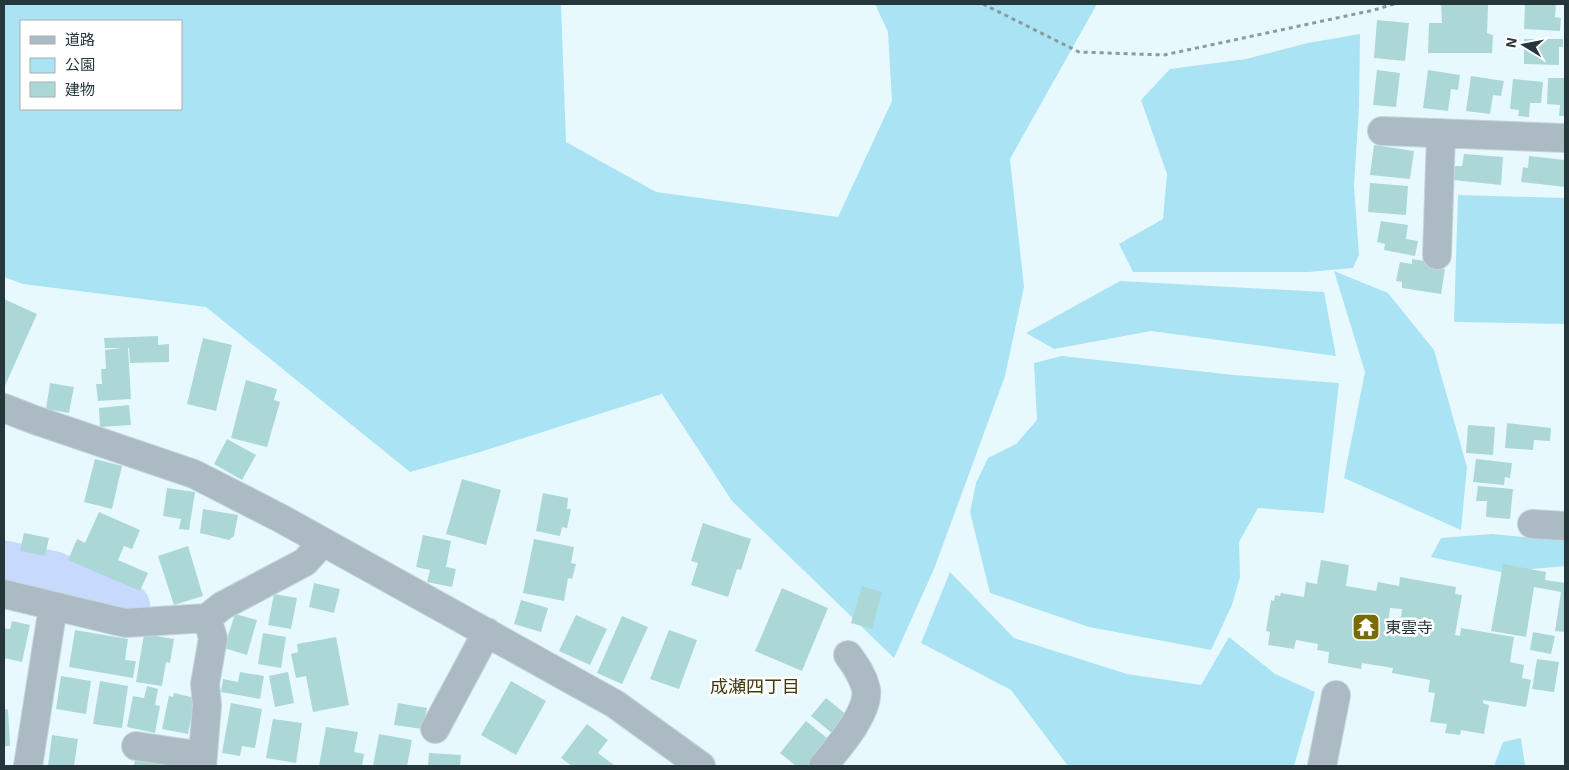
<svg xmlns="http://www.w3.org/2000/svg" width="1569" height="770" viewBox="0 0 1569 770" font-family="'Exo 2','Noto Sans JP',sans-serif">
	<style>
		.green { fill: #a9e3f4; fill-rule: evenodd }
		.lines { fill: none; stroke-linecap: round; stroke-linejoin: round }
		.river { stroke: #c7d9fd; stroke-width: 49 }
		.building { fill: #abd8d7; fill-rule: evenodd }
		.minor-casing { stroke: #c5d6db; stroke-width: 30 }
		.path { stroke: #899a9f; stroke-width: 3; stroke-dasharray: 4 4; stroke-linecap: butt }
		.minor { stroke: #acbac4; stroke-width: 28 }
		.labels { text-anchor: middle; stroke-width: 5; stroke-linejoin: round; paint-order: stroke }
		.poi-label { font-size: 16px; fill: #26373c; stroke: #fff; text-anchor: start }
		.neighbourhood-label { font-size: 18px; fill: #40390f; stroke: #fff }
	</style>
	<rect width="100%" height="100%" fill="#e8f9fe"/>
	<path class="green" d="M4 4H561L566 142 656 192 838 217 892 101 888 32 875 4H1097L1010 159 1024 287 1005 376 934 569 894 658 732 501 662 394 480 452 410 472 206 307 23 284 4 277ZM21 21H181V109H21Z
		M1360 34 1359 107 1354 186 1359 255 1353 268 1308 272H1133L1119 244 1163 219 1167 174 1141 100 1170 69 1246 59 1308 43Z
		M1458 195 1565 198V324L1454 322Z
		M1334 271 1388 293 1434 350 1467 467 1461 530 1344 478 1365 372Z
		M1120 281 1324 292 1336 356 1151 331 1054 349 1026 333Z
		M1062 356 1234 375 1339 383 1324 513 1258 508 1239 542 1240 577 1232 605 1211 650 1089 627 990 593 970 512 976 483 988 458 1016 444 1037 420 1034 363Z
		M1492 534 1565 541V566L1501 572 1431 557 1441 538Z
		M950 572 1014 638 1127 674 1201 685 1229 637 1275 674 1315 692 1294 766H1068L1011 690 921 643Z
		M1521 738 1525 766H1494L1503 742Z"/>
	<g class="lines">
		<path class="river" d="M4 565 54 576 126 607"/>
	</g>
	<path class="building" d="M1441 4H1488L1487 33 1493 35 1492 53H1428L1429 23H1442Z
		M1525 4H1556L1555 17 1561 18 1560 31 1524 29Z
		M1377 20 1409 23 1405 61 1374 58Z
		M1524 39H1563V47H1559V65L1524 64Z
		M1377 70 1400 73 1396 107 1373 105Z
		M1428 70 1460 75 1458 90 1451 89 1448 111 1423 108Z
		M1471 76 1504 81 1501 96 1493 95 1490 114 1466 111Z
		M1548 78H1565V116H1559L1560 105 1547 104Z
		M1513 79 1543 82 1541 103H1530L1529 117 1518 116 1519 110 1510 109Z
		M1374 145 1414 151 1410 179 1370 175Z
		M1464 154 1503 157 1501 185 1453 180 1455 166H1462Z
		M1529 156 1565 160V187L1521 182 1523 167 1528 168Z
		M1370 183 1408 186 1406 215 1368 212Z
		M1381 221 1408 225 1406 239 1418 241 1415 256 1384 250 1385 244 1377 242Z
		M1412 259 1432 262 1431 267 1445 269 1441 294 1402 288V282L1396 281 1400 262 1412 264Z
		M4 299 37 314 4 388Z
		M158 336V345L169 344V362L130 363 129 348H128L131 399 98 401 96 384H102L101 369H106L105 350 122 348H105L104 338Z
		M203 338 232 345 216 411 187 404Z
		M246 380 277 389 274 400 280 402 267 447 231 438Z
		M50 383 74 387 69 413 46 409Z
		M129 405 131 425 100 427 99 408Z
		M1507 423 1551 428 1550 441 1534 440 1533 450 1505 448Z
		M1468 425 1495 427 1493 455 1466 453Z
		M227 439 256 455 242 480 214 464Z
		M95 459 122 466 112 509 84 502Z
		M1476 459 1512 463 1510 478 1505 477 1504 485 1473 482Z
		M462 479 501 490 486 545 446 534Z
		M1478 486 1513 489 1510 519 1486 517 1487 501H1476Z
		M167 488 195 492 189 530 179 529 181 519 163 516Z
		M543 493 568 498 567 509H571L567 528 562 527 560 536 536 531Z
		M203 509 238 515 234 536 229 540 200 533Z
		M99 512 140 530 132 549 124 546 118 560 148 573 140 591 68 560 77 539 85 543Z
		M703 523 751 539 741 570 737 569 728 597 691 585 698 563 691 561Z
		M24 533 49 538 45 556 20 551Z
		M423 535 451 541 446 567 456 569 452 587 427 582 430 570 416 567Z
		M534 539 574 547 571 563 576 564 572 579 568 578 564 601 523 593Z
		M188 546 203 596 174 605 158 556Z
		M1321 560 1349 565 1346 586 1376 591 1378 582 1399 586 1400 577 1456 587 1455 594 1462 595 1455 635 1460 636 1461 628 1514 637 1510 662 1524 665 1522 678 1531 680 1526 707 1483 700V703L1489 705 1484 734 1461 730 1460 735 1445 733 1447 724 1430 722 1435 693 1428 692 1430 680 1392 673 1393 668 1362 663 1361 669 1328 663 1329 652 1317 650 1318 644 1296 640 1294 649 1268 645 1270 632 1266 631 1271 600 1274 601 1275 595 1280 596 1281 593 1304 597 1306 582 1317 584ZM1390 608 1402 609 1399 634 1387 633Z
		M1503 564 1546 572 1545 580 1565 583V632L1555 631 1561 592 1534 587 1526 637 1491 631Z
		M314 583 340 589 334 613 309 607Z
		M862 586 882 592 872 629 851 623Z
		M782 588 828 608 802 671 755 651Z
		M274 594 297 598 291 629 268 625Z
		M521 600 548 608 541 632 514 624Z
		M235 614 257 620 247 655 224 648Z
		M576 615 607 629 590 665 559 651Z
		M622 616 648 627 622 684 597 673Z
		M12 621 30 625 22 662 4 658V628L10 629Z
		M75 630 128 639 125 660 136 661 133 678 69 667Z
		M669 630 697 640 679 689 650 679Z
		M1533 632 1555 636 1551 654 1530 650Z
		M263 633 286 637 281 668 258 664Z
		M144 634 174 639 170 663 166 662 162 686 136 682Z
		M336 637 349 705 313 712 306 676 296 678 291 654 298 652 297 644Z
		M1537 659 1559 662 1554 692 1532 689Z
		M240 672 264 676 260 699 221 692 223 679 238 682Z
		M288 672 294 703 275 707 269 676Z
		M61 676 91 681 86 714 56 709Z
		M100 681 128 686 122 728 93 724Z
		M511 681 546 701 516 755 481 735Z
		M147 686 158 689 155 705 160 706 155 733 127 727 133 696 144 698Z
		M174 693 195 698 188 734 162 729 169 696 173 697Z
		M826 698 848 716 833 734 811 716Z
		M231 703 262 709 255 748 242 746 240 756 222 753Z
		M398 703 427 708 423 729 394 725Z
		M8 709 10 746H4V710Z
		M273 719 302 723 296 763 266 758Z
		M806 721 832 742 812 766H796L780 753Z
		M587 724 608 740 598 753 615 766H572L561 758Z
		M326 727 358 732 354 752 364 754 362 766H319Z
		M379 734 412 740 407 766H373Z
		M52 735 78 739 74 766H48Z
		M429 753 461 755 460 766H428Z
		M135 758 174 765V766H134Z"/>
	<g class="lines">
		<defs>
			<path id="minor" d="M1382 131 1565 138
				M1437 255 1441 133
				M4 408 32 419 194 474 280 518 615 704 701 766
				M1532 524 1565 526
				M4 594 125 623 207 618 222 606 305 562 323 542
				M435 729 487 632
				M136 746 203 756
				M28 766 53 607
				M202 766 207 705 205 684 213 638 207 618
				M823 766C837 749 870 712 866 689 863 676 856 666 848 655
				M1322 766 1336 695"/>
		</defs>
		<use href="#minor" class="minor-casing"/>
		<path class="path" d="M983 4 1079 52 1164 55 1374 10 1394 4"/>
		<use href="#minor" class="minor"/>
	</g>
	<defs>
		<symbol id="temple-square" viewBox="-11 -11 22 22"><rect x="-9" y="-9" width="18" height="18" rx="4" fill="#796b03" stroke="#fff"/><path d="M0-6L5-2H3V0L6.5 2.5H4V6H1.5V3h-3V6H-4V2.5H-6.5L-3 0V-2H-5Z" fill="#fff"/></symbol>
	</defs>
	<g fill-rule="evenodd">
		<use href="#temple-square" x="1350" y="611" width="32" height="32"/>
	</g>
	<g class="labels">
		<g class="poi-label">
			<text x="1385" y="633">東雲寺</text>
		</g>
		<g class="neighbourhood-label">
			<text x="755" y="693">成瀬四丁目</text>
		</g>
	</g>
	<rect width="1569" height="770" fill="none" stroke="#26373c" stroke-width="10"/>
	<rect x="20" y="20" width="162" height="90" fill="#ffffff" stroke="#a8afb1"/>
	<rect x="30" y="36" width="25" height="8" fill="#acbac4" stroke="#a8afb1"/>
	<text x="65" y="45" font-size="15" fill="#26373c">道路</text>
	<rect x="30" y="58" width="25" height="15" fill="#a9e3f4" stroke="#a8afb1"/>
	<text x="65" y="70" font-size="15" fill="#26373c">公園</text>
	<rect x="30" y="82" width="25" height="15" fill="#abd8d7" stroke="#a8afb1"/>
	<text x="65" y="95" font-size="15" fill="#26373c">建物</text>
	<g transform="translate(1524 45) rotate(280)" stroke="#ffffff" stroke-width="4" paint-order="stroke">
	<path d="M0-4L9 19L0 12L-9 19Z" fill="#26373c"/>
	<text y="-8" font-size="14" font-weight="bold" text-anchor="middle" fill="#26373c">N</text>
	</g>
</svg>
